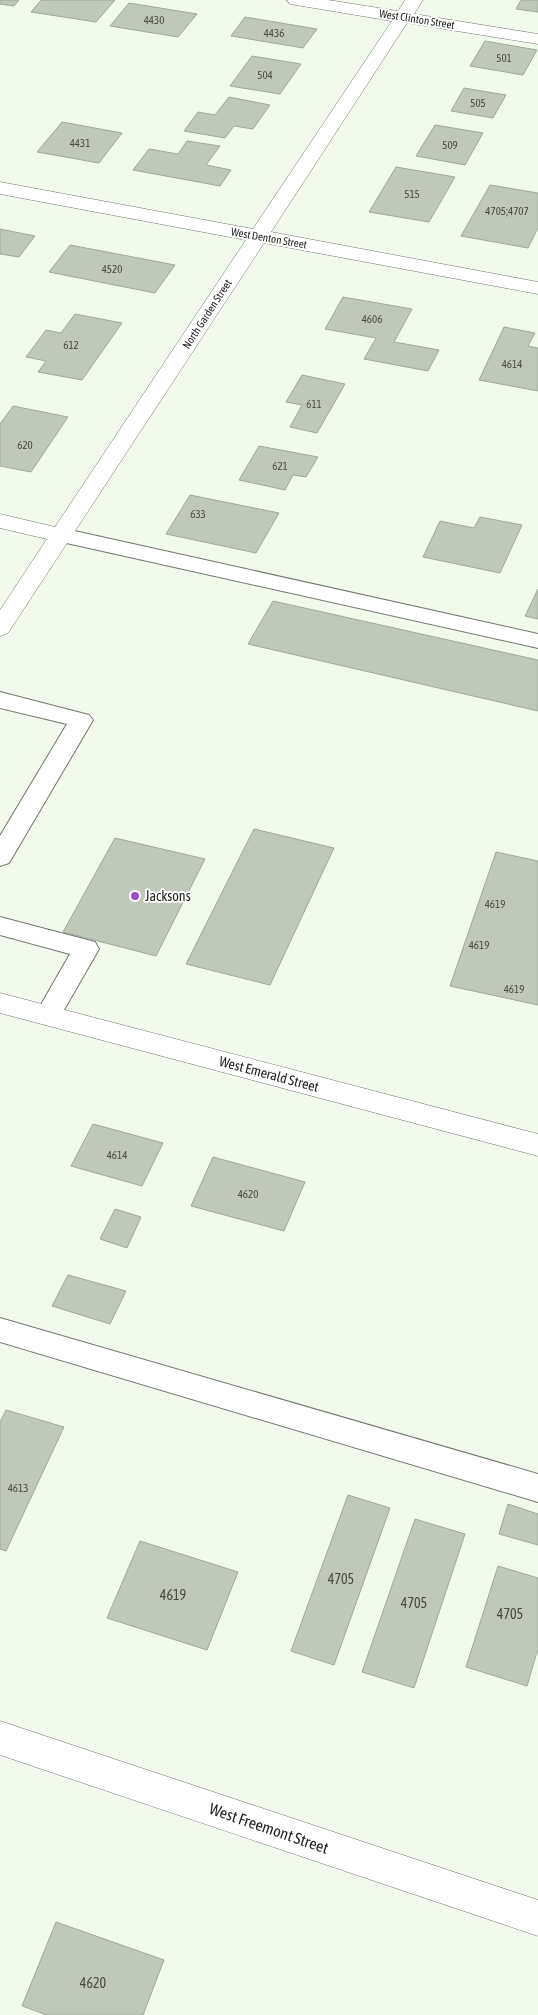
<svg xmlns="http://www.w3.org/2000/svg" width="538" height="2015" viewBox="0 0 538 2015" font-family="'Asap Condensed',sans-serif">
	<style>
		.building { fill: #c0c9b9; stroke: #9fa898 }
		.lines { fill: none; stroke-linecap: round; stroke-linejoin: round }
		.service-casing { stroke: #70786a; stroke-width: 2 }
		.minor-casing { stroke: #70786a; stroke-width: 1 }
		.tertiary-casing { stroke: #70786a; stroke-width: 1 }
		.service { fill: #fff; fill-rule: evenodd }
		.minor { fill: #fff; fill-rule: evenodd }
		.tertiary { fill: #fff; fill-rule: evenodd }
		.poi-dot { fill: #984fc2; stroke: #fff; stroke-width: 2 }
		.labels { text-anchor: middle; stroke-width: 4; stroke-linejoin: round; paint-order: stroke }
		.far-street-label { font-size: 11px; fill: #1d211b; stroke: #fff }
		.number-label { font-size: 11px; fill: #464b42 }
		.poi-label { font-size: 14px; fill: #1d211b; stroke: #fff; text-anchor: start }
		.street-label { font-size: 14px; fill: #1d211b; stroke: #fff }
		.near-number-label { font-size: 14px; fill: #464b42 }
		.near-street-label { font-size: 16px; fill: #1d211b; stroke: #fff }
	</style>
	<rect width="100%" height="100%" fill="#f2fbeb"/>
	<path class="building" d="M0 0H19L14 6 0 4Z
		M41 0H115L96 22 31 12Z
		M521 0H538V12L516 9Z
		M129 3 197 14 178 37 110 26Z
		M245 17 317 29 303 48 231 36Z
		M485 41 537 50 523 75 470 66Z
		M252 56 301 64 280 94 230 86Z
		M464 88 506 95 493 118 451 111Z
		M229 97 270 105 253 129 234 126 225 138 184 131 198 112 215 115Z
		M62 122 122 133 99 163 37 152Z
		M435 125 483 133 465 165 416 156Z
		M187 141 220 146 206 165 231 170 220 186 133 170 149 149 178 154Z
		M396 167 455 177 429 222 369 212Z
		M490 185 538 193V228L528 248 461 236Z
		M0 229 35 236 19 257 0 254Z
		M70 245 175 265 155 293 49 272Z
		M343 297 412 309 394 342 439 350 428 371 364 359 376 338 325 329Z
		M75 314 122 323 82 380 38 372 46 361 26 357 46 330 61 333Z
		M504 327 535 333 528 346 538 348V391L479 380Z
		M302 375 345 384 317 433 290 427 302 405 286 402Z
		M13 406 68 417 31 472 0 466V424Z
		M259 446 318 457 306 477 293 475 285 490 239 480Z
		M190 495 279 513 256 553 166 534Z
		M480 517 522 525 500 573 423 557 440 521 474 528Z
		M538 589V619L525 616Z
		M273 601 538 660V711L248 644Z
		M254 829 334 848 270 985 186 964Z
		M115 838 205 859 156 956 63 932Z
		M496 852 538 861V1005L450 986Z
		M93 1124 163 1143 142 1186 71 1166Z
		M213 1157 305 1182 284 1231 191 1206Z
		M115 1209 141 1217 127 1248 100 1239Z
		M68 1275 126 1291 110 1324 52 1306Z
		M6 1410 64 1427 6 1551 0 1549V1422Z
		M348 1495 390 1508 334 1665 291 1651Z
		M508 1504 538 1514V1545L499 1534Z
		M415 1519 465 1534 414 1688 362 1672Z
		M140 1541 238 1572 207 1650 107 1618Z
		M498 1566 538 1578V1649L527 1686 466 1667Z
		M56 1922 164 1960 143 2015H47L22 2006Z"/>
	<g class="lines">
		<defs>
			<path id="service" d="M61 528 538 634V648L53 540 50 535 53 530Z
				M0 692 89 715 93 720 9 863 0 866V836L67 724 0 708Z
				M0 917 95 942 99 949 57 1022 48 1025 39 1022 35 1015 70 954 0 935Z
				M0 1318 538 1474V1502L0 1342Z"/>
			<path id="minor" d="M287 0H328L398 11 405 0H423L414 14 538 34V44L407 23 271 232 538 282V294L264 243 8 633 0 636V610L47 539 0 528V514L55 527 246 240 0 194V182L253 229 392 21 290 4Z
				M0 1721 538 1900V1936L0 1755Z"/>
			<path id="tertiary" d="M0 993 538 1134V1156L0 1013Z"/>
		</defs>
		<use href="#service" class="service-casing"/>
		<use href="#minor" class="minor-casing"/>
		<use href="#tertiary" class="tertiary-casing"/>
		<use href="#service" class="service"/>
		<use href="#minor" class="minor"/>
		<use href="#tertiary" class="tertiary"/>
	</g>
	<circle class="poi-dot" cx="135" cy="896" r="5"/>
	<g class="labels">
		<g class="far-street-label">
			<text transform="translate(417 19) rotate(9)" y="4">West Clinton Street</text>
			<text transform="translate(269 238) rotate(10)" y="4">West Denton Street</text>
			<text transform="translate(207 314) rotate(-57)" y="4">North Garden Street</text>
		</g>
		<g class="number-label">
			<text x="154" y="24">4430</text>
			<text x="274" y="37">4436</text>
			<text x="504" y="62">501</text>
			<text x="265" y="79">504</text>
			<text x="478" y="107">505</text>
			<text x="80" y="147">4431</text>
			<text x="450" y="149">509</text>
			<text x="412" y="198">515</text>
			<text x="507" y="215">4705;4707</text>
			<text x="112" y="273">4520</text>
			<text x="372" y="323">4606</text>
			<text x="71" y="349">612</text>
			<text x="512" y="368">4614</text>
			<text x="314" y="408">611</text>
			<text x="25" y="449">620</text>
			<text x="280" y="470">621</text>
			<text x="198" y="518">633</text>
			<text x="495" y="908">4619</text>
			<text x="479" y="949">4619</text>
			<text x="514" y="993">4619</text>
			<text x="117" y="1159">4614</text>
			<text x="248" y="1198">4620</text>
			<text x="18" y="1492">4613</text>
		</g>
		<g class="poi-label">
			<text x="145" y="901">Jacksons</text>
		</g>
		<g class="street-label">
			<text transform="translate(269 1074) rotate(15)" y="5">West Emerald Street</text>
		</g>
		<g class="near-number-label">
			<text x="341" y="1584">4705</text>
			<text x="173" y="1600">4619</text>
			<text x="414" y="1608">4705</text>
			<text x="510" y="1619">4705</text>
			<text x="93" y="1988">4620</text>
		</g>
		<g class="near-street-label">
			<text transform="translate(269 1828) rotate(19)" y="6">West Freemont Street</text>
		</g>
	</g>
</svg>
